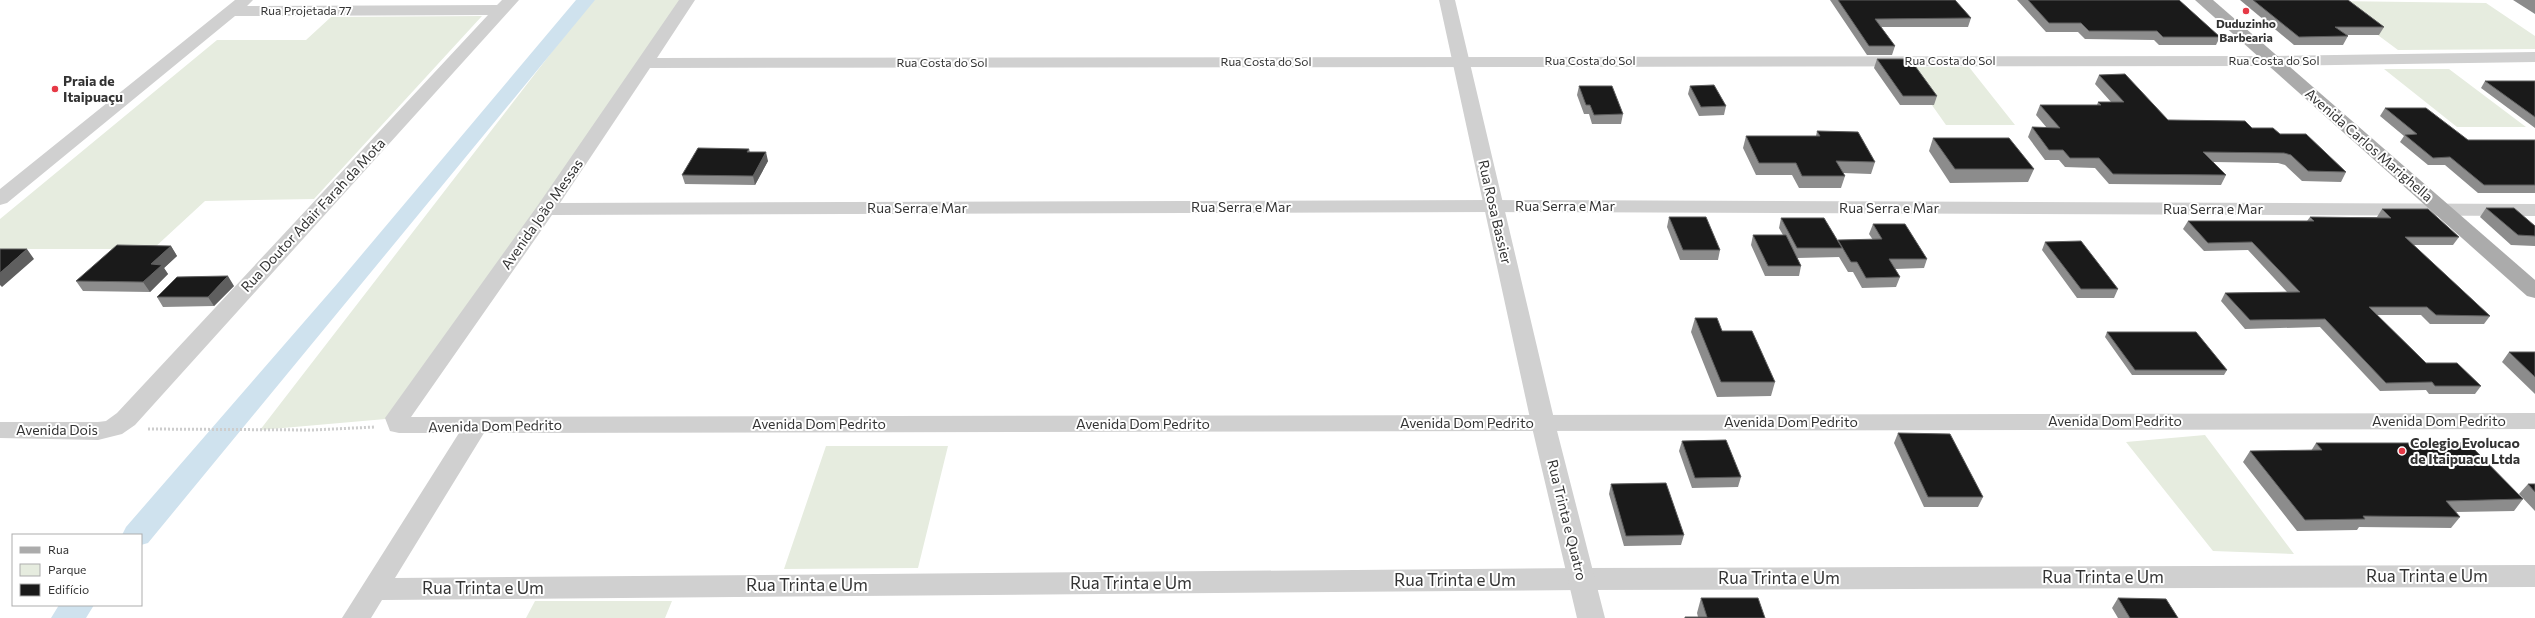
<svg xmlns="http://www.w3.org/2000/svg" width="2535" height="618" viewBox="0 0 2535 618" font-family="Commissioner,sans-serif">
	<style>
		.green { fill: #e6ecdf }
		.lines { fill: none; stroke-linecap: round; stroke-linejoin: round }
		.canal { fill: #cfe2ee; fill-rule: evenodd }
		.path { stroke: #cdcdcd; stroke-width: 3; stroke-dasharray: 2 2; stroke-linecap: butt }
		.minor { fill: #d0d0d0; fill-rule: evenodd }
		.tertiary { fill: #d0d0d0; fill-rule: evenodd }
		.primary { fill: #ababab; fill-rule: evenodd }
		.wall { fill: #8c8c8c }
		.shaded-wall { fill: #5f5f5f }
		.building { fill: #1a1a1a; stroke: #5f5f5f }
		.poi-dot { fill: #e63946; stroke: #fff; stroke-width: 1.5 }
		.labels { text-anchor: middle; stroke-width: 4; stroke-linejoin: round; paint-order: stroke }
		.far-street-label { font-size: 12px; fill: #333; stroke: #fff }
		.far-poi-label { font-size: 12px; font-weight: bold; fill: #333; stroke: #fff }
		.poi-label { font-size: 14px; font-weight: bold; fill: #333; stroke: #fff; text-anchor: start }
		.street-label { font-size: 14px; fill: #333; stroke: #fff }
		.near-street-label { font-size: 17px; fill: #333; stroke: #fff }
	</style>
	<rect width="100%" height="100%" fill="#fff"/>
	<path class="green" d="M592 0H683L397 418 260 430Z
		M2332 1 2486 3 2535 36V49L2398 50Z
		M482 16 314 199 205 201 153 249H0V219L217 40H306L331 17Z
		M1905 67H1969L2015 125H1946Z
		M2384 69H2449L2526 127H2457Z
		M2205 435 2294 554 2213 551 2126 442Z
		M826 446H948L918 568 784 569Z
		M535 601H672L665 618H526Z"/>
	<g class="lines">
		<path class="canal" d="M576 0H595L148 543 141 545V535H122L126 527 337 284Z
			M59 605H94L86 618H51Z"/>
		<path class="path" d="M148 429 313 430 375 427"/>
		<path class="minor" d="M235 0H253L247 6 497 5 502 0H519L135 425 122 434 98 440 0 438V422H98L106 421 117 413 488 15 235 16 7 203 0 205V189Z
			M679 0H695L657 58 2272 56 2535 52V62L2272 66 650 68 560 203 1493 200 2535 204V216L1493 212 552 215 411 417 2535 413V429L484 433 395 578 1582 568 2535 565V587L1582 590 382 600 371 618H342L459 433H399L390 431 385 418 538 205Z"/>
		<path class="tertiary" d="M1439 0H1455L1555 423 1605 618H1577L1531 423Z"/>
		<path class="primary" d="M2195 0H2213L2535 280V298L2527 296Z"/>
	</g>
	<path class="wall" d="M1830 0H1955L1971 18 1968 27H1881L1895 46 1892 55H1867Z
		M2017 0H2179L2220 37 2216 45H2159L2154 40 2085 39 2078 32H2046Z
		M2240 0H2348L2384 27 2379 35H2346L2348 36 2343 45H2294Z
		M2513 0H2535V14Z
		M1877 59 1937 96 1934 105H1900L1874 68Z
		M2099 75 2168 120 2252 128 2280 134 2346 172 2341 182 2302 181 2285 165 2278 163 2213 162 2226 175 2221 185 2109 184 2095 168 2065 167 2059 160H2045L2028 137 2032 127 2047 128 2036 115 2040 105H2097L2098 102H2111L2095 84Z
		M2485 81H2535V128L2481 88Z
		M1579 86 1623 114 1621 124H1592L1589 114H1584L1577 95Z
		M1690 86 1726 106 1724 115 1699 116 1688 94Z
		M2385 108 2468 140H2535V193H2478L2445 165H2428L2400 142 2404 136 2380 116Z
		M1817 131 1875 162 1871 174 1843 173 1845 176 1841 188H1799L1792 175H1756L1743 148 1746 136H1816Z
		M1933 138 2034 169 2028 182 1950 183 1929 151Z
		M749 149 750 152 768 161 755 185 685 184 682 175Z
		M2486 208 2535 226V246L2511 245 2480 217Z
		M2382 209 2459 237 2453 245H2413L2490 316 2484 324H2430L2421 315H2377L2426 363 2481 386 2475 394H2429L2426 390 2380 391 2320 327 2245 329 2221 301 2225 293 2287 292 2248 250 2204 251 2183 229 2188 221H2307L2310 217H2378H2377Z
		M1669 217 1720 250 1718 260H1680L1667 227Z
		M1781 218 1838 240H1873L1869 234 1873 224 1927 259 1924 268 1895 269 1900 277 1896 287 1862 288 1853 272H1848L1839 257 1797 258 1801 266 1799 276H1765L1751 245 1753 235H1783L1779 228Z
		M2045 242 2118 289 2114 298H2077L2042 250Z
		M171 246 177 256 164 268 168 274 150 292 83 291 76 281Z
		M234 286 214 306 163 307 157 297Z
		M1695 318 1722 331 1775 382 1771 396 1717 397 1691 332Z
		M2107 332 2227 370 2224 375H2132L2105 337Z
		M2509 352H2535V394L2502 362Z
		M1898 433 1983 497 1978 507H1924L1894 443Z
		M1682 441 1741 477 1738 487 1692 488 1679 451Z
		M2316 443 2523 499 2514 511 2456 512 2460 517 2451 528 2359 527 2357 530 2297 531 2243 462 2250 451H2311Z
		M1611 484 1684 535 1681 545 1624 546 1609 494Z
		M2528 484H2535V511L2519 494Z
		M1701 598 1765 618H1685V617H1698L1697 613Z
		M2118 598 2178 618H2118L2112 608Z"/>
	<path class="shaded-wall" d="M766 152 768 161 755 185 753 176Z
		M171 246 177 256 164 268 168 274 150 292 143 282 151 264Z
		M27 249 34 259 2 287 0 285V273Z
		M228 276 234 286 214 306 208 297Z"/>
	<path class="building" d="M1838 0H1955L1971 18 1875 19 1895 46H1869Z
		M2028 0H2179L2220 37H2163L2157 31H2089L2081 23H2049Z
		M2253 0H2348L2384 27H2335L2348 36 2299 37Z
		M1877 59H1910L1937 96H1903Z
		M2125 74 2168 120 2245 121 2252 128H2273L2280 134H2306L2346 172 2308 171 2291 155 2284 153 2203 152 2226 175 2113 174 2099 158H2070L2063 150H2049L2032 127 2060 128 2040 105H2101L2098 102H2124L2099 75Z
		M2485 81H2535V117Z
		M1714 85 1726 106 1701 107 1690 86Z
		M1579 86H1612L1623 114 1594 115 1590 105H1586Z
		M2385 108H2426L2468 140H2535V185H2484L2450 157 2433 158 2405 135 2417 134Z
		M1817 131 1858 132 1875 162 1836 161 1845 176H1802L1796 163H1759L1746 136H1820Z
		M1933 138H2009L2034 169H1955Z
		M698 148 749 149 747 152H766L753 176 682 175Z
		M2486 208H2514L2535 226V236L2518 235Z
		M2382 209H2428L2459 237H2405L2490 316 2436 315 2427 307H2369L2426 363H2457L2481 386H2435L2432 382 2386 383 2325 319 2250 320 2225 293 2300 292 2252 242 2208 243 2188 221H2314L2310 217 2391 218Z
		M1669 217H1706L1720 250H1683Z
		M1781 218H1824L1842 248H1797Z
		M1873 224H1905L1927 259H1889L1900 277 1866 278 1857 262H1851L1838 240 1882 239Z
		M1753 235H1786L1801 266H1768Z
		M2081 241 2118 289H2081L2045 242Z
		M117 245 171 246 151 264 162 265 143 282 76 281Z
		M0 249H27L0 273Z
		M228 276 208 297H157L177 277Z
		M1695 318H1717L1722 331H1752L1775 382H1721Z
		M2107 332H2196L2227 370H2135Z
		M2509 352H2535V377Z
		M1898 433 1950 434 1983 497H1928Z
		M1726 440 1741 477 1695 478 1682 441Z
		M2316 443H2468L2523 499 2446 501 2460 517 2363 516 2365 519 2305 520 2250 451 2322 450Z
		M1666 483 1684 535 1626 536 1611 484Z
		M2528 484H2535V492Z
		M1701 598H1758L1765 618H1685V617H1707Z
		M2118 598 2166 599 2178 618H2130Z"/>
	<g class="poi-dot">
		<circle cx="2246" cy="11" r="4"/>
		<circle cx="55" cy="89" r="4"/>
		<circle cx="2402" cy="451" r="4"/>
	</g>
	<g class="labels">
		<g class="far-street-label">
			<text x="306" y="15">Rua Projetada 77</text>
			<text x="1590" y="65">Rua Costa do Sol</text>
			<text x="1950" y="65">Rua Costa do Sol</text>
			<text x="2274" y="65">Rua Costa do Sol</text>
			<text x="1266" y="66">Rua Costa do Sol</text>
			<text x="942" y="67">Rua Costa do Sol</text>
		</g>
		<g class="far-poi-label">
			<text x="2246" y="28">Duduzinho<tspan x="2246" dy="14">Barbearia</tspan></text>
		</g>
		<g class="poi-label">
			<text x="63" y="86">Praia de<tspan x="63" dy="16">Itaipuaçu</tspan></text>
			<text x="2410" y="448">Colegio Evolucao<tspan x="2410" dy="16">de Itaipuacu Ltda</tspan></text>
		</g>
		<g class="street-label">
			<text transform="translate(2369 145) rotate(41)" y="5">Avenida Carlos Marighella</text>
			<text x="1565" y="211">Rua Serra e Mar</text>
			<text x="1241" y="212">Rua Serra e Mar</text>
			<text x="917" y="213">Rua Serra e Mar</text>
			<text x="1889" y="213">Rua Serra e Mar</text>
			<text x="2213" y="214">Rua Serra e Mar</text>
			<text transform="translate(1495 212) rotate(77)" y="5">Rua Rosa Bassier</text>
			<text transform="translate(542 214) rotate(-55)" y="5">Avenida João Messas</text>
			<text transform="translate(313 215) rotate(-47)" y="5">Rua Doutor Adair Farah da Mota</text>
			<text x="2115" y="426">Avenida Dom Pedrito</text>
			<text x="2439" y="426">Avenida Dom Pedrito</text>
			<text x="1791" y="427">Avenida Dom Pedrito</text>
			<text x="1467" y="428">Avenida Dom Pedrito</text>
			<text x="819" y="429">Avenida Dom Pedrito</text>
			<text x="1143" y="429">Avenida Dom Pedrito</text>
			<text transform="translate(495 426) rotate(-1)" y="5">Avenida Dom Pedrito</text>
			<text x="57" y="435">Avenida Dois</text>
			<text transform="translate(1567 520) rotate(76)" y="5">Rua Trinta e Quatro</text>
		</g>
		<g class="near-street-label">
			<text x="2427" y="582">Rua Trinta e Um</text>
			<text x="2103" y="583">Rua Trinta e Um</text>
			<text x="1779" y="584">Rua Trinta e Um</text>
			<text x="1455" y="586">Rua Trinta e Um</text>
			<text x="1131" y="589">Rua Trinta e Um</text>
			<text x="807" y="591">Rua Trinta e Um</text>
			<text x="483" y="594">Rua Trinta e Um</text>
		</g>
	</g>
	<rect x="12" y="534" width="130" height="72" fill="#ffffff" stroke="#adadad"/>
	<rect x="20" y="547" width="20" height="6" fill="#ababab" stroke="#adadad"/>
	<text x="48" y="554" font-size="12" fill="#333333">Rua</text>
	<rect x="20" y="564" width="20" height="12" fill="#e6ecdf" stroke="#adadad"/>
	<text x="48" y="574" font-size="12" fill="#333333">Parque</text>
	<rect x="20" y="584" width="20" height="12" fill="#1a1a1a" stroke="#adadad"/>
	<text x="48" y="594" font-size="12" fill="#333333">Edifício</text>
</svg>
